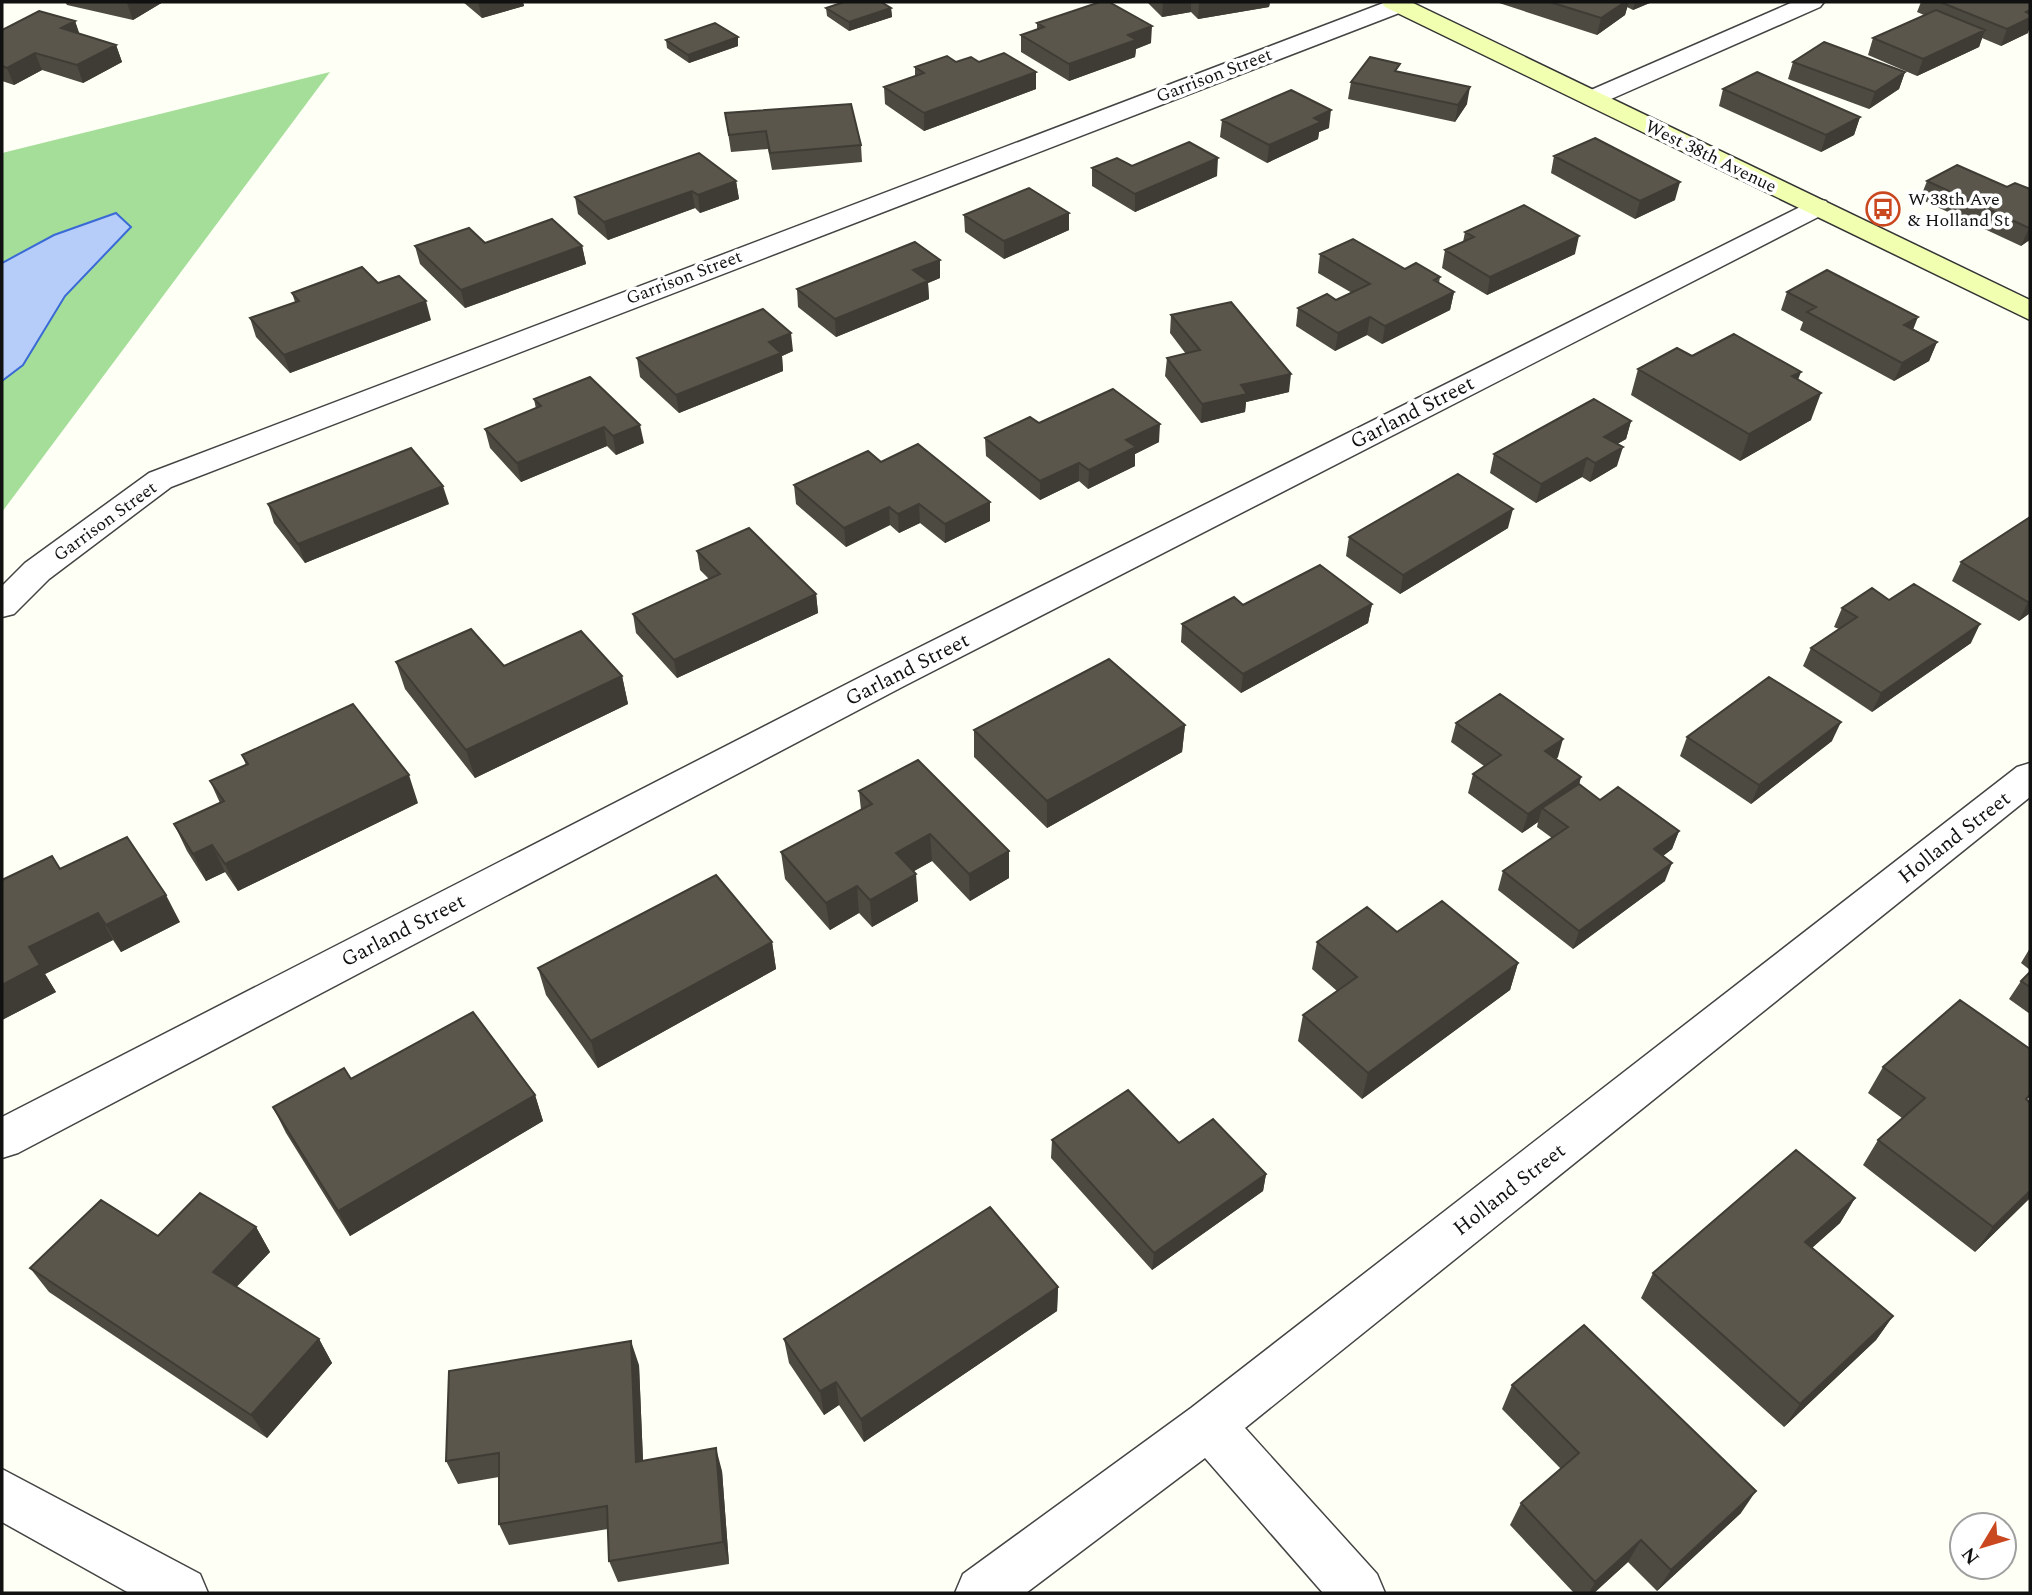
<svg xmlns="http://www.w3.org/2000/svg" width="2032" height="1595" viewBox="0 0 2032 1595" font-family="Spectral,serif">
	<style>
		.forest { fill: #a5de99 }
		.water { fill: #b6cdf9; stroke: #396ad5; stroke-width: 2 }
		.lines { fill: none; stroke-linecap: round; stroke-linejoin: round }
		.minor-casing { stroke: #444; stroke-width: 3 }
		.secondary-casing { stroke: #333; stroke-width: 3 }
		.minor { fill: #fff; fill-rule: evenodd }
		.secondary { fill: #f1ffb0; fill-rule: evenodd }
		.wall { fill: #4d4a41 }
		.shaded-wall { fill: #3f3c35 }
		.building { fill: #5a564c; stroke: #3f3c35; stroke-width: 2 }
		.labels { text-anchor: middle; stroke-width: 7; stroke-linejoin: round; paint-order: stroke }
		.far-street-label { font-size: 18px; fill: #111; stroke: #fff }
		.far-poi-label { font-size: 18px; fill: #111; stroke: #fff; text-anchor: start }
		.street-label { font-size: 21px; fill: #111; stroke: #fff }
	</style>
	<rect width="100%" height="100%" fill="#fefff5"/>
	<path class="forest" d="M330 72 2 512V153Z"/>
	<path class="water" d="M116 213 131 227 65 296 23 365 2 381V263L54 235Z"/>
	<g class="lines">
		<defs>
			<path id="minor" d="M1386 2H1409L1411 5 1407 10 171 487 49 579 14 614 2 617V586L25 563 149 473Z
				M1793 2H1824L1820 7 1602 103H1584L1580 98 1584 93Z
				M1816 199 1826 201 1830 207 1826 213 904 686 18 1153 2 1158V1117L878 668Z
				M2030 763V797L1245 1428 1377 1574 1385 1593H1323L1205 1458 1026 1593H955L963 1574 1191 1408 2017 767Z
				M2 1469 200 1574 208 1593H129L2 1522Z"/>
			<path id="secondary" d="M1381 2H1411L2030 300V320L1385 7Z"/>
		</defs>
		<use href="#minor" class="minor-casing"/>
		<use href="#secondary" class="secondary-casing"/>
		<use href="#minor" class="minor"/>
		<use href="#secondary" class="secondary"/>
	</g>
	<path class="wall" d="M65 2H163L133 20 67 5Z
		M463 2H523L524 6 482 18Z
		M1147 2H1270L1269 7 1198 19 1191 12 1162 17Z
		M1496 2H1652L1633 10 1627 7 1625 15 1597 35Z
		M1921 2H2030L2028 33 2001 46 1982 38 1979 47 1917 76 1868 55 1873 38 1924 15 1917 12Z
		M826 8H891L892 17 849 31 827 16Z
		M75 21 79 34 116 45 122 62 83 83 42 70 14 85 2 81V30Z
		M1037 23 1151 43 1136 49 1135 57 1069 81 1021 52V35L1037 29Z
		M666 40 738 46 689 63 667 48Z
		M956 62H979L1036 72V89L924 131 885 104 884 87 915 76V67Z
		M1793 62 1905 72 1899 89 1869 109 1788 79Z
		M1351 82 1467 104 1455 122 1348 99Z
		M1723 89 1860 117 1854 135 1821 152 1719 106Z
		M725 113 861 145 862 162 772 170 768 149 731 152Z
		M1222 120 1329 128 1319 132 1318 139 1267 163 1220 137Z
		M1554 156 1675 200 1635 219 1551 173Z
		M1132 166 1217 176 1135 212 1092 186V168Z
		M736 181 739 199 700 213 695 208 608 240 578 214 575 197Z
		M1927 181 2030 189V242L2028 241 2021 246 1920 199Z
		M1069 213V230L1004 259 965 232 964 215Z
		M1465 232 1575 254 1487 295 1442 268 1445 250 1463 242Z
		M485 243 582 246 586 264 465 308 420 264 415 246Z
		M1320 254 1405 269 1440 277 1439 283 1454 292 1450 310 1382 344 1367 335 1335 351 1296 326 1298 308 1336 300 1352 293 1318 273Z
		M940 278 928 283 929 299 836 337 798 307 797 289Z
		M378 283 431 320 290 373 256 337 250 318 295 302 292 293Z
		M1787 292 1937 342 1929 361 1894 381 1800 330 1803 322 1781 310Z
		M1171 315 1289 392 1246 402 1245 412 1201 423 1165 376 1167 358 1186 354 1170 333Z
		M793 351 782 356 783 371 679 413 640 377 637 358Z
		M1692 356 1798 380 1811 420 1740 461 1631 395 1638 369Z
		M534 399 644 443 616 455 607 446 521 482 490 448 485 429 536 409Z
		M1631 421 1626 439 1617 444V466L1590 482 1582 477 1536 503 1490 473 1494 454Z
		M1039 423 1159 442 1135 454V466L1088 489 1079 481 1040 500 986 456 985 438Z
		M881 462 990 502V521L945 543 920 523 899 533 890 525 846 547 796 504 794 485Z
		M268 504H449L305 563 274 523Z
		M2030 517V613L2019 621 1952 581 1961 562Z
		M1508 528 1400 594 1346 556 1349 537Z
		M697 551 816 594 818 613 677 678 636 633 633 614 709 579 700 570Z
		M1889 600 1971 643 1872 712 1803 666 1811 648 1839 629 1834 627 1842 608Z
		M1372 604 1368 623 1241 693 1181 642 1182 624 1243 605Z
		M396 662 504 666 622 676 628 704 475 778 405 689Z
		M1456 723 1558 757 1556 759 1581 777 1579 784 1600 800 1679 831 1672 849 1663 856 1665 881 1573 949 1498 890 1503 871 1552 838 1537 827 1538 822 1522 833 1468 793 1473 774 1484 766 1451 742Z
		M1185 725 1182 752 1047 828 974 757V730Z
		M1687 737 1832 741 1751 804 1680 756Z
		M242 755 418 803 238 891 225 872 206 881 187 851 174 824 220 803 210 781 246 765Z
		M859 791 1009 851V878L970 901 932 861 914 871 918 901 872 927 859 913 830 930 785 879 781 852 861 810Z
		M60 869 180 922 121 952 113 940 45 974 56 992 2 1020Z
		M1397 932 1518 963 1510 990 1362 1099 1298 1041 1303 1015 1337 991 1312 969 1317 942Z
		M772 942 776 969 598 1068 546 995 538 968Z
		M2030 948V970L2021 963Z
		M2030 972V1014L2009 999 2021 981Z
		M1960 1000 2030 1198 1975 1252 1863 1165 1878 1140 1902 1118 1868 1093 1883 1067Z
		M351 1079 535 1095 543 1121 350 1236 286 1133 273 1107Z
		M1052 1140 1179 1143 1266 1174 1263 1191 1152 1270 1051 1158Z
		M1855 1198 1840 1223 1812 1248 1893 1316 1876 1340 1784 1427 1641 1298 1653 1273Z
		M256 1227 270 1252 236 1287 319 1339 332 1363 267 1438 49 1292 30 1268 158 1236Z
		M1058 1287 1057 1311 864 1442 839 1405 824 1415 789 1363 784 1339Z
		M639 1365 643 1461 722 1471 729 1564 618 1582 609 1561 608 1529 509 1545 499 1524V1477L458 1484 446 1461Z
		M1512 1385 1741 1513 1657 1591 1628 1562 1594 1593H1574L1510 1525 1521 1503 1561 1469 1502 1409Z"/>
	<path class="shaded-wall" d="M130 2H163L133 20 127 3Z
		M478 2H523L524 6 482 18Z
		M1163 2H1191V12L1162 17Z
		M1203 2H1270L1269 7 1198 19 1199 3Z
		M1625 2H1629L1625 15 1597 35 1601 18Z
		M1635 2H1652L1633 10Z
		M891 8 892 17 849 31V22Z
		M2030 10V27L2028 33 2001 46 2007 29 2026 12Z
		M75 21 81 38 61 28Z
		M1152 26 1151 43 1136 49 1135 57 1069 81V64L1128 35Z
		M1985 30 1979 47 1917 76 1923 59Z
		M738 37V46L689 63 688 55Z
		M116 45 122 62 83 83 77 65Z
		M35 53 42 70 14 85 7 68Z
		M1036 72V89L924 131V113Z
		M1905 72 1899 89 1869 109 1875 92Z
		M1470 87 1467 104 1455 122 1458 105Z
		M1331 110 1329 128 1319 132 1318 139 1267 163 1269 145 1314 118Z
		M1860 117 1854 135 1821 152 1826 135Z
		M1218 158 1217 176 1135 212V194Z
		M736 181 739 199 700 213 698 195Z
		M1680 182 1675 200 1635 219 1640 201Z
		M692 191 695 208 608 240 604 222Z
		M1069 213V230L1004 259V241Z
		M2030 227V237L2028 241 2021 246 2029 228Z
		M1579 236 1575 254 1487 295 1490 277Z
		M582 246 586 264 465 308 461 290Z
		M940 260V278L928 283 929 299 836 337 835 319 913 270Z
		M1454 292 1450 310 1382 344 1385 326Z
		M426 301 431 320 290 373 284 355Z
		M1370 317 1367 335 1335 351 1338 333Z
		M1918 317 1911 335 1904 325Z
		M791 333 793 351 782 356 783 371 679 413 676 395 769 342Z
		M1937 342 1929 361 1894 381 1902 363Z
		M1801 372 1791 398 1792 376Z
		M1291 374 1289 392 1246 402 1245 412 1201 423 1202 404 1241 385Z
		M1821 393 1811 420 1740 461 1749 434Z
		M1631 421 1626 439 1599 455 1604 437Z
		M1160 424 1159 442 1135 454V466L1088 489 1089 470 1126 440Z
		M640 425 644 443 616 455 613 436Z
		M604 427 607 446 521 482 517 463Z
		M1623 447 1617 466 1590 482 1595 463Z
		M1587 458 1582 477 1536 503 1541 484Z
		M1079 463V481L1040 500V481Z
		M443 486 449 504 305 563 298 544Z
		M990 502V521L945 543V524Z
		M919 504 920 523 899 533 898 514Z
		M889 507 890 525 846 547 844 528Z
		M1513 509 1508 528 1400 594 1403 575Z
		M816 594 818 613 677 678 674 660Z
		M2030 601V613L2019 621 2028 602Z
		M1372 604 1368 623 1241 693 1243 674Z
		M1980 624 1971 643 1872 712 1881 693Z
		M622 676 628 704 475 778 466 750Z
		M1841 722 1832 741 1751 804 1759 785Z
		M1185 725 1182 752 1047 828V801Z
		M1563 739 1558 757 1540 770 1545 751Z
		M409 775 418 803 238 891 225 864Z
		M1581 777 1576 796 1542 808 1538 822 1522 833 1528 814Z
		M1679 831 1672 849 1647 868 1654 849Z
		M930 834 932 861 898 880 896 853Z
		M212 845 225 872 206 881 193 854Z
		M1009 851V878L970 901 969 874Z
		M1672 863 1665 881 1573 949 1579 931Z
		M916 874 918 901 872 927 870 900Z
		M857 886 859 913 830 930 826 903Z
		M166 895 180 922 121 952 106 925Z
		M98 913 113 940 45 974 56 992 2 1020V985L29 947Z
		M772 942 776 969 598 1068 591 1041Z
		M1518 963 1510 990 1362 1099 1368 1073Z
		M535 1095 543 1121 350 1236 338 1211Z
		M1266 1174 1263 1191 1152 1270 1154 1253Z
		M2030 1191V1198L1975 1252 1993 1227Z
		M1855 1198 1840 1223 1790 1267 1805 1242Z
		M256 1227 270 1252 228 1296 213 1272Z
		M1058 1287 1057 1311 864 1442 861 1419Z
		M1893 1316 1876 1340 1784 1427 1800 1404Z
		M319 1339 332 1363 267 1438 251 1415Z
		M631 1341 639 1365 644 1484 636 1462Z
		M836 1382 839 1405 824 1415 820 1391Z
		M716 1448 722 1471 729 1564 723 1542Z
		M1756 1491 1741 1513 1657 1591 1671 1570Z
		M1641 1540 1628 1562 1594 1593H1589L1595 1582Z"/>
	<path class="building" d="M844 2H881L891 8 849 22 826 8Z
		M1100 2H1109L1152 26 1128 35 1136 40 1069 64 1021 35 1044 27 1037 23Z
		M1550 2H1625L1601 18Z
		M1940 2H2030V10L2026 12 2030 14V18L2007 29Z
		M1936 10 1985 30 1923 59 1873 38Z
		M39 11 75 21 61 28 116 45 77 65 35 53 7 68 2 66V30Z
		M715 23 738 37 688 55 666 40Z
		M1824 42 1905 72 1875 92 1793 62Z
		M1004 53 1036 72 924 113 884 87 924 73 915 67 947 56 956 62 971 57 979 62Z
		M1370 57 1400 64 1395 71 1470 87 1458 105 1351 82Z
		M1757 72 1860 117 1826 135 1723 89Z
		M1291 90 1331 110 1314 118 1321 122 1269 145 1222 120Z
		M851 104 861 145 770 153 766 131 729 135 725 113Z
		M1595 138 1680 182 1640 201 1554 156Z
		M1189 142 1218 158 1135 194 1092 168 1117 158 1132 166Z
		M699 153 736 181 698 195 692 191 604 222 575 197Z
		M1957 165 2007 187 2015 183 2030 189V227L2029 228 1927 181Z
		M1029 188 1069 213 1004 241 964 215Z
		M1524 205 1579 236 1490 277 1445 250 1474 237 1465 232Z
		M552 219 582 246 461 290 415 246 469 228 485 243Z
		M1353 239 1405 269 1416 263 1440 277 1434 280 1454 292 1385 326 1370 317 1338 333 1298 308 1327 294 1336 300 1370 284 1320 254Z
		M915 242 940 260 913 270 928 281 835 319 797 289Z
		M362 267 378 283 399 276 426 301 284 355 250 318 299 301 292 293Z
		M1827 270 1918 317 1904 325 1937 342 1902 363 1807 312 1816 307 1787 292Z
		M1231 302 1291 374 1241 385 1247 394 1202 404 1167 358 1200 350 1171 315Z
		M763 309 791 333 769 342 781 353 676 395 637 358Z
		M1734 334 1801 372 1792 376 1821 393 1749 434 1638 369 1677 348 1692 356Z
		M590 377 640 425 613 436 604 427 517 463 485 429 541 406 534 399Z
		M1113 389 1160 424 1126 440 1136 447 1089 470 1079 463 1040 481 985 438 1030 417 1039 423Z
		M1594 399 1631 421 1604 437 1623 447 1595 463 1587 458 1541 484 1494 454Z
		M918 444 990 502 945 524 919 504 898 514 889 507 844 528 794 485 868 451 881 462Z
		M411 448 443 486 298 544 268 504Z
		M1458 474 1513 509 1403 575 1349 537Z
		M2030 517V601L2028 602 1961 562Z
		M749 528 816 594 674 660 633 614 720 574 697 551Z
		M1320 565 1372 604 1243 674 1182 624 1234 597 1243 605Z
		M1914 584 1980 624 1881 693 1811 648 1857 617 1842 608 1872 588 1889 600Z
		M471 629 504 666 581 631 622 676 466 750 396 662Z
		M1109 659 1185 725 1047 801 974 730Z
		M1769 677 1841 722 1759 785 1687 737Z
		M1500 694 1563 739 1545 751 1581 777 1528 814 1473 774 1501 755 1456 723Z
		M353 704 409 775 225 864 212 845 193 854 174 824 224 801 210 781 248 764 242 755Z
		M918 760 1009 851 969 874 930 834 896 853 916 874 870 900 857 886 826 903 781 852 872 804 859 791Z
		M1579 784 1600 800 1618 787 1679 831 1654 849 1672 863 1579 931 1503 871 1568 827 1542 808Z
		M127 837 166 895 106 925 98 913 29 947 40 965 2 985V880L52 856 60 869Z
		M716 875 772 942 591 1041 538 968Z
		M1442 901 1518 963 1368 1073 1303 1015 1357 977 1317 942 1367 907 1397 932Z
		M2030 972V987L2021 981Z
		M1960 1000 2030 1049V1095L2026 1099 2030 1103V1191L1993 1227 1878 1140 1925 1098 1883 1067Z
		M473 1012 535 1095 338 1211 273 1107 344 1068 351 1079Z
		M1128 1090 1179 1143 1213 1119 1266 1174 1154 1253 1052 1140Z
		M1796 1150 1855 1198 1805 1242 1893 1316 1800 1404 1653 1273Z
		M200 1193 256 1227 213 1272 319 1339 251 1415 30 1268 101 1200 158 1236Z
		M990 1207 1058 1287 861 1419 836 1382 820 1391 784 1339Z
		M1584 1325 1756 1491 1671 1570 1641 1540 1595 1582 1521 1503 1579 1453 1512 1385Z
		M631 1341 636 1462 716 1448 723 1542 609 1561 607 1506 499 1524V1453L446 1461 449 1371Z"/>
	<defs>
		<symbol id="bus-ring" viewBox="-11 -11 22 22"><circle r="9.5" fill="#fff" stroke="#ca4820" stroke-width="1.5"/><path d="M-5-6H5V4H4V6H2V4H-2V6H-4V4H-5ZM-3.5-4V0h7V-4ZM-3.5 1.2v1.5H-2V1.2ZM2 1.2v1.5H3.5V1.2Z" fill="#ca4820"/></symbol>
	</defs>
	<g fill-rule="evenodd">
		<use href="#bus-ring" x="1864" y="190" width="38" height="38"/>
	</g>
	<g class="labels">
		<g class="far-street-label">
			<text transform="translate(1214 75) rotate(-21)" y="6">Garrison Street</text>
			<text transform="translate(1711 156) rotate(26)" y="6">West 38th Avenue</text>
			<text transform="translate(684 277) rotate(-21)" y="6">Garrison Street</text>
			<text transform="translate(105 521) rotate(-36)" y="6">Garrison Street</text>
		</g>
		<g class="far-poi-label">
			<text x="1908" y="205">W 38th Ave<tspan x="1908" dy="21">&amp; Holland St</tspan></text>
		</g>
		<g class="street-label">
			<text transform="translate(1412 412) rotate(-27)" y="7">Garland Street</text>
			<text transform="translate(907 669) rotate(-27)" y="7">Garland Street</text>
			<text transform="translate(1954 837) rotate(-38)" y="7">Holland Street</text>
			<text transform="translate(403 930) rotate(-27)" y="7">Garland Street</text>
			<text transform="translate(1509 1189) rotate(-38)" y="7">Holland Street</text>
		</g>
	</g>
	<rect width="2032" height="1595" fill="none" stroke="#111111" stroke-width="7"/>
	<g transform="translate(1983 1546) rotate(232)"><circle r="33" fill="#ffffff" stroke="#a0a0a0" stroke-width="2"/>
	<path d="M0-5L12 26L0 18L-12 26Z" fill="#ca4820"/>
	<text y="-10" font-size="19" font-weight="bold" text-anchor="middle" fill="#111111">N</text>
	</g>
</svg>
